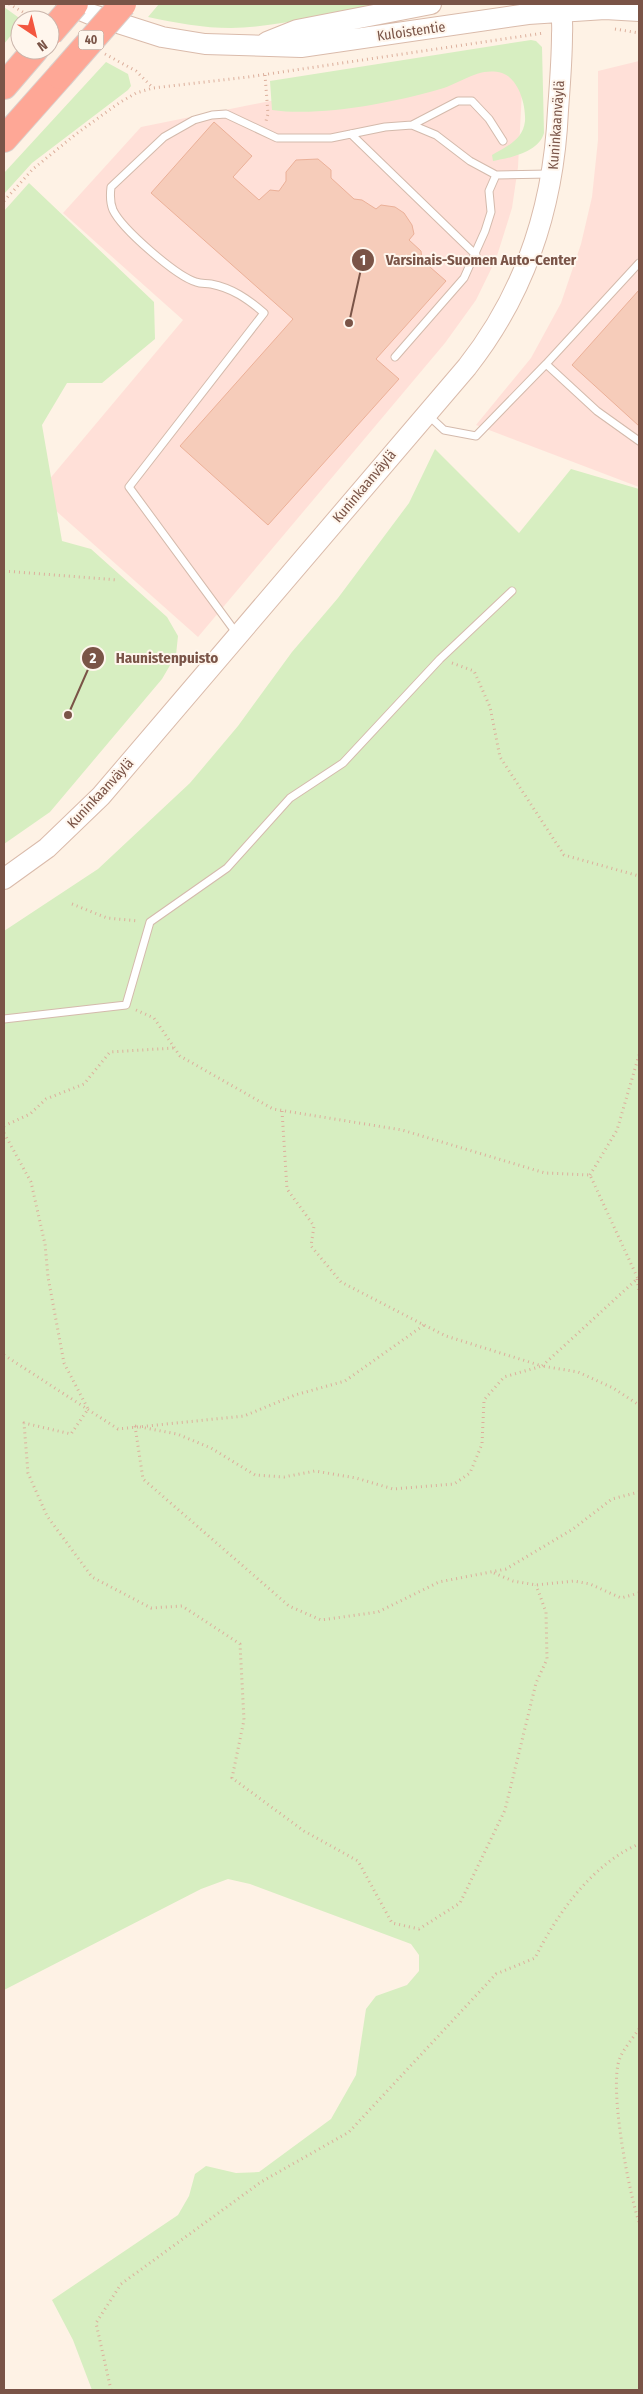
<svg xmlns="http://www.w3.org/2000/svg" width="643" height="2394" viewBox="0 0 643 2394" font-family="'Fira Sans Condensed',sans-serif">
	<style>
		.commercial { fill: #ffe0d8 }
		.green { fill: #d7eec1 }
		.building { fill: #f6ccba; stroke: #ebb098 }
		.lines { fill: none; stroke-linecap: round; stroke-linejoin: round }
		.lane-casing { stroke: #d4baac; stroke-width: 9 }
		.secondary-casing { stroke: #dabbab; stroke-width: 22 }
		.highway-casing { stroke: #dacfcb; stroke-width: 28 }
		.path { stroke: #dcaf9c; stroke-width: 3; stroke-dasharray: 1 4; stroke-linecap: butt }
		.lane { stroke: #fff; stroke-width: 7 }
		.secondary { stroke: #fff; stroke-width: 20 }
		.highway { stroke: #fea796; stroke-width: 26 }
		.highway-bridge-casing { stroke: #dacfcb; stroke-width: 28; stroke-linecap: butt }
		.highway-bridge { stroke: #fea796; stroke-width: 26 }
		.labels { text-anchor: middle; stroke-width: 4; stroke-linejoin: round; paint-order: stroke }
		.shield { fill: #fff6ed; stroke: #a28579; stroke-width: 1 }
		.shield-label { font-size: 12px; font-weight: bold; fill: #7a5447 }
		.street-label { font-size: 14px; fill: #7a5447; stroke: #fff6ed }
		.leader { fill: none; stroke: #7a5447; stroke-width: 2 }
		.callout-dot { fill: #7a5447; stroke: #fff6ed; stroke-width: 2 }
		.mark-label { font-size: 15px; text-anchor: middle; font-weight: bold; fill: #fff }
		.callout-label { font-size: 15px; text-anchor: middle; font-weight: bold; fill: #7a5447; stroke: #fff6ed; stroke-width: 4; stroke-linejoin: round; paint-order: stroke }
	</style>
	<rect width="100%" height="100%" fill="#fef2e5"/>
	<path class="commercial" d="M478 59 523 72 518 167 512 208 496 259 476 300 445 343 198 637 37 494 183 320 63 213 141 127Z
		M639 61V487L476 425 531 358 561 303 581 244 592 197 598 140V71Z"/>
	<path class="green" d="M159 4H378C330 13 280 27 231 28 203 28 176 23 148 17Z
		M4 7 22 20H20V24L4 44Z
		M531 40 536 41 542 47 544 133C539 152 510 158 493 161L492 155C507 146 523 140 525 121 526 105 519 79 502 73 478 66 459 85 437 90 391 103 319 117 272 110L270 81Z
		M106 62 128 74 131 86 128 90 32 163 4 194V173Z
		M29 183 154 302 155 339 102 383H67L42 425 62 541 91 549 167 617 178 636 176 655 162 679 50 812 4 844V211Z
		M435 449 519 533 571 469 639 489V2390H92L73 2340 52 2300 178 2215 189 2196 195 2174 206 2166 236 2173 259 2172 331 2119 356 2075 366 2009 376 1996 407 1985 419 1971V1955L411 1944 250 1884 228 1879 201 1889 4 1990V931L98 869 190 783 238 726 292 652 338 598 409 503Z"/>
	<path class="building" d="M214 122 252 156 233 177 259 200 270 190 279 191 286 181V172L296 160 318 159 331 170V178L354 199 362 200 376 209 381 205 395 207 404 213 412 225 414 234 409 240 421 251 422 260 446 281 376 359 399 379 268 525 180 446 293 319 151 193Z
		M639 290V426L572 365Z"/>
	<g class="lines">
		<defs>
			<path id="lane" d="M412 125 458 101H472L489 119 503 141
				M351 134 476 255
				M496 175 550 174
				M639 263 546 364 597 411 639 441
				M428 415 444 430 476 436 546 364
				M237 634 129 487 264 313C248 299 232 288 211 284 206 283 201 284 196 282 176 276 122 229 113 210 110 203 110 195 111 187L164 137 194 120 212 115 226 114 277 138H331L385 127 412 125 436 135 470 161 496 175 489 191 491 212 485 231 464 278 395 357
				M4 1019 126 1005 150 922 227 868 290 798 343 763 440 659 512 591"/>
			<path id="secondary" d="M66 4 90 14 162 37 205 44 301 47 528 14 605 9 639 11
				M267 42 297 30 431 4
				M4 879 47 848 101 796 467 367C526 292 554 204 558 110 560 84 562 59 562 34 563 23 560 14 564 4"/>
			<path id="highway" d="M4 86 35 50
				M4 139 60 76"/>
		</defs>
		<use href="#lane" class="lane-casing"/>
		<use href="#secondary" class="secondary-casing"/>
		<use href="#highway" class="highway-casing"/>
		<path class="path" d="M9 4 35 19
			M615 29 639 33
			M105 54 136 71 153 88
			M265 75 268 114 266 121
			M4 201 33 169 76 134 119 103 136 93 153 88 248 77 544 33
			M4 571 118 580
			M452 663 474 671 490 707 500 757 564 855 639 876
			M72 904 107 918 139 921
			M136 1010 154 1018 180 1056 273 1109 402 1130 545 1173 590 1175 639 1281
			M282 1111 287 1189 314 1226 311 1246 341 1282 424 1325 446 1336 542 1366 637 1279
			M4 1126 30 1114 46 1099 84 1084 110 1052 174 1048
			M4 1133 31 1182 45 1244 48 1277 64 1363 88 1409 71 1434 24 1423 28 1473 47 1516 92 1577 151 1608 182 1606 240 1644 244 1720 232 1778 304 1831 358 1861 392 1923 419 1929 460 1903 505 1810 536 1683 547 1659 546 1612 536 1585
			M590 1175 617 1130 639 1055
			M637 1279 639 1291
			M4 1355 118 1429 244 1416 295 1395 345 1381 424 1325
			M135 1426 143 1479 289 1606 321 1620 378 1612 439 1582 506 1569 573 1529 612 1499 639 1492
			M135 1426 177 1434 211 1448 255 1475 284 1477 315 1471 356 1478 393 1489 454 1484 470 1473 482 1444 484 1400 504 1377 542 1366 578 1372 613 1388 639 1405
			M494 1573 513 1581 536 1585 574 1581 590 1584 621 1598 639 1593
			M639 2029C633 2038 624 2048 620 2058 608 2085 629 2193 639 2222
			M111 2390 96 2323 121 2284 261 2182 349 2132 496 1974 535 1958C557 1914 592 1864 639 1844"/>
		<use href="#lane" class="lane"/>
		<use href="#secondary" class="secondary"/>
		<use href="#highway" class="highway"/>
		<defs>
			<path id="highway-bridge" d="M50 33 75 4
				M60 76 123 4"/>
		</defs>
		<use href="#highway-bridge" class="highway-bridge-casing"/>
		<use href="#highway-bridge" class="highway-bridge"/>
	</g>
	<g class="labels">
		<rect class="shield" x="78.5" y="30.5" width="25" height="19" rx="4"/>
		<g class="shield-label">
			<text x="91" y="44">40</text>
		</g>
		<g class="street-label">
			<text transform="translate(411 31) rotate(-8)" y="5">Kuloistentie</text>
			<text transform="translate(556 125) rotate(-86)" y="5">Kuninkaanväylä</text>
			<text transform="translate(364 486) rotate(-50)" y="5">Kuninkaanväylä</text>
			<text transform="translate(100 793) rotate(-47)" y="5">Kuninkaanväylä</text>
		</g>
	</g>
	<path class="leader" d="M349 323L363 260M68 715L93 658"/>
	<g class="callout-dot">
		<circle cx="349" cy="323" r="5"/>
		<circle cx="68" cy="715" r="5"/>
		<circle cx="363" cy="260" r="12"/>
		<circle cx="93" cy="658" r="12"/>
	</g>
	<g class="mark-label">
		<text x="363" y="265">1</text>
		<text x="93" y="663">2</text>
	</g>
	<g class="callout-label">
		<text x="481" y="265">Varsinais-Suomen Auto-Center</text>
		<text x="167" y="663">Haunistenpuisto</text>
	</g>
	<rect width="643" height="2394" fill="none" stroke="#7a5447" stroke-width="10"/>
	<g transform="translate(35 35) rotate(145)"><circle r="24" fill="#fff6ed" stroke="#cab5ab"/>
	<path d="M0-4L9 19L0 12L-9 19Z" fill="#f3563f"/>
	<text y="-8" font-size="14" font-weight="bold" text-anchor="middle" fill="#7a5447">N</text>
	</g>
</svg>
